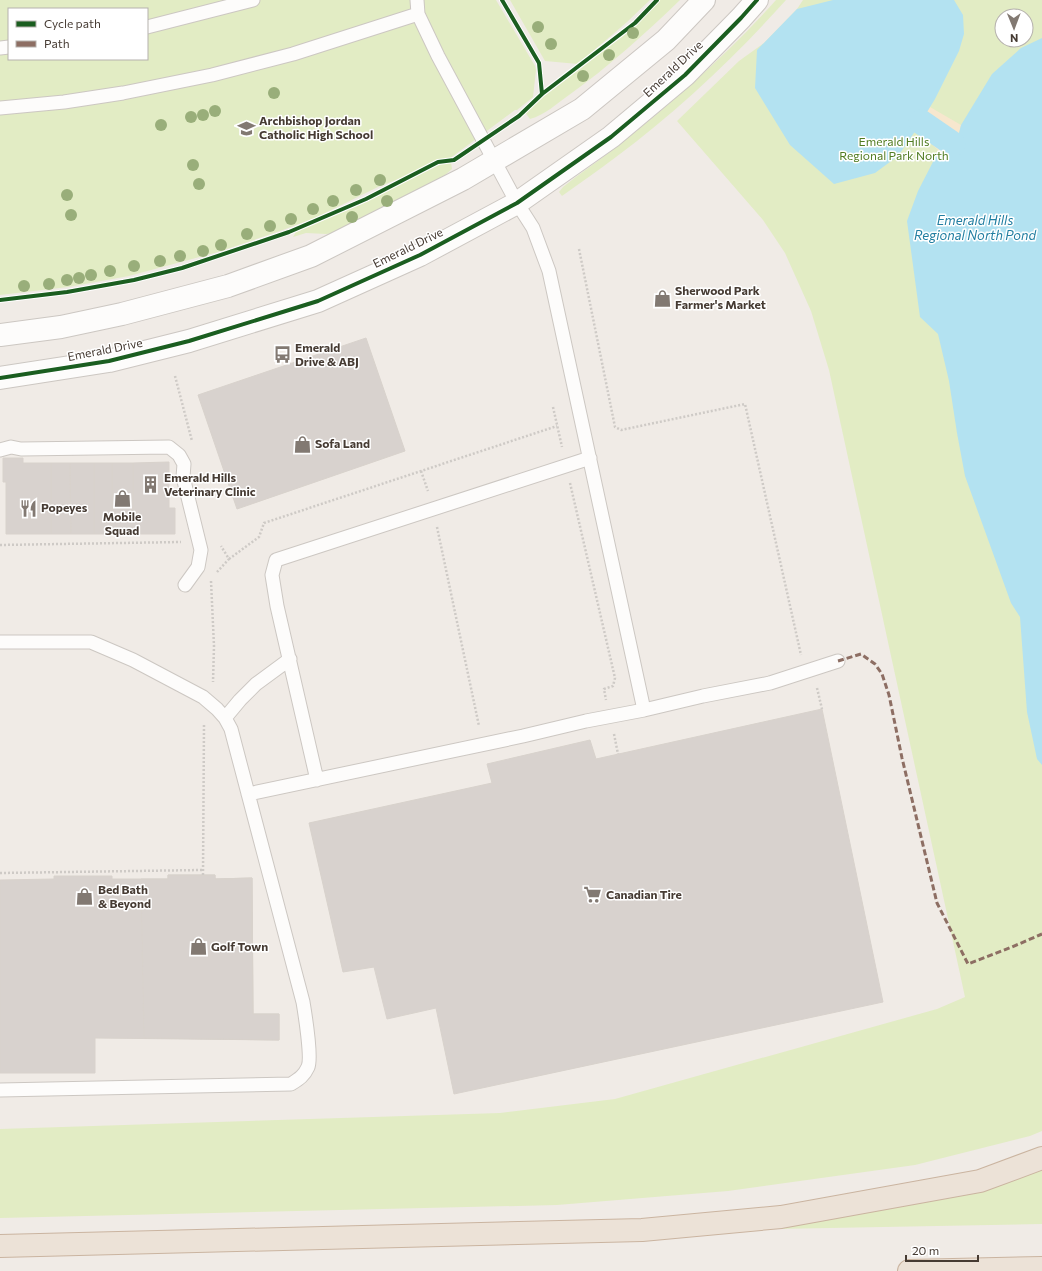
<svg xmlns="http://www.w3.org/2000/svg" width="1042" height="1271" viewBox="0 0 1042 1271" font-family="Commissioner,sans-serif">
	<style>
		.green { fill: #e2ecc4; fill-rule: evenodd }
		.sand { fill: #f7e7ce }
		.water { fill: #b3e2f1 }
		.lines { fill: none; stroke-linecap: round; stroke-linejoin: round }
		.canal { stroke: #b3e2f1; stroke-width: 25 }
		.building { fill: #d8d2ce; stroke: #d8d2cc }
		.service-casing { stroke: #ccc7c2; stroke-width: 15 }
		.tertiary-casing { stroke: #ccc7c2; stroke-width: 24 }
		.motorway-casing { stroke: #cab4a0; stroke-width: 24 }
		.path { stroke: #cecac6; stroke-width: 2.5; stroke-dasharray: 2 2; stroke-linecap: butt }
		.service { stroke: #fdfcfb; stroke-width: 13 }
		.tertiary { stroke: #fdfcfb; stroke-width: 22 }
		.motorway { stroke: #ece2d7; stroke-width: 22 }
		.quiet { stroke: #8d6e63; stroke-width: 3; stroke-dasharray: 6 3; stroke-linecap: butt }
		.cycleway-casing { stroke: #fff; stroke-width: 6 }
		.cycleway { stroke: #1b5e20; stroke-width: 4 }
		.tree { fill: #99ae7a }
		.labels { text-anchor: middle; stroke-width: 3; stroke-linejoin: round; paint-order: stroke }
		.street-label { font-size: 12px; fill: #463b33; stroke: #fff }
		.poi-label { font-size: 12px; font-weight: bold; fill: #463b33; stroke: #fff; text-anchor: start }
		.park-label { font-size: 12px; fill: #517c22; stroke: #fff }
		.water-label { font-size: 13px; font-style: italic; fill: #217ea1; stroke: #fff }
	</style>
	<rect width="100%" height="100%" fill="#f0ebe6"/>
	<path class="green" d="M0 0H496L535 66 536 70 533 97 517 110H515L449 159 378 187 315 218 280 231 218 252 129 276 68 287 0 295ZM9 9H147V59H9Z
		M510 0H650L627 22 578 64 545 61Z
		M659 0H680C645 34 608 67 569 95 556 104 545 115 530 119L524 111 575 72 616 39Z
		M776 0H786C735 57 678 111 616 157 599 170 580 183 562 196L559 192 563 187C579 174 596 163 612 150 670 105 727 55 776 0Z
		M803 0H1042V1131L1030 1136 915 1165 728 1191 557 1205 0 1218V1129L500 1113 615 1099 937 1009 965 997 829 370 811 311 785 253 763 220 677 121 739 61 764 43 797 9ZM1002 16H1026V40H1002Z
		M451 162 452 169 437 182 334 233 326 234 306 233 293 237 296 232 362 204 428 170 443 163Z
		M1042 1170V1224L729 1230 980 1187Z"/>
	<path class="sand" d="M930 107 961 125 958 137 942 154H937L938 150 916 130Z"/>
	<path class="water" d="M833 0H954L963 15 964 34 959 51 935 99 916 130 898 156 875 173 834 184 790 145 755 88 757 50 797 9Z
		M1042 38V765L1037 759 1027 712 1020 617 1011 603 965 476 957 433 949 381 938 334 920 317 907 221 918 191 937 154H942L958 137 961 125 992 74 1021 48Z"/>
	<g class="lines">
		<path class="canal" d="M921 122 953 144"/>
	</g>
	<path class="building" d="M366 338 405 451 237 509 198 395Z
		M3 458H23V463H51V534H6V482H3Z
		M169 462V508H175V534H133V463Z
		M51 463H70L71 534H51Z
		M70 463H94V534H71Z
		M94 463H112V534H94Z
		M112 463H133V534H112Z
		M822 709 883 1002 454 1094 436 1008 387 1019 374 967 343 972 309 823 492 783 487 764 590 740 596 759Z
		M168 875H215V879L252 878 253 1014H279V1040L95 1038V1073H0V880L54 879V876H112V879H168Z
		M168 875H215V879L252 878 253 1014H279V1040L144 1038 141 879H168Z"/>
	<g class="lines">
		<defs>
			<path id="service" d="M417 0 418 14 438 56 517 203 533 228 549 271 644 710
				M147 27 253 0
				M0 48 9 47
				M0 108 64 102 123 93 212 75 293 54 418 14
				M0 450 11 447 21 449 169 447 179 455 184 464 183 477 201 550 198 567 185 585
				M0 642H91L133 660 203 697 217 709 225 718 231 729 303 1002C305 1014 312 1058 308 1067 304 1076 299 1079 291 1084L0 1090
				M225 718 240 700 256 684 290 659
				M317 780 277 606 272 575 276 560 590 458
				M248 794 523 736 586 721 644 710 703 696 770 683 838 661"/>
			<path id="tertiary" d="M0 335 61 327 122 314 228 286 311 256 463 179 582 109 666 40 704 0
				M0 378 109 361 189 341 318 301 420 255 517 203 611 137 685 75 741 18 757 0"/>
			<path id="motorway" d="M0 1246 642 1230 781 1217 980 1181 1042 1158
				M909 1271 1042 1268"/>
		</defs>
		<use href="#service" class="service-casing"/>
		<use href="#tertiary" class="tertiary-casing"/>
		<use href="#motorway" class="motorway-casing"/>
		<path class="path" d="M579 249 615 427 621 430 745 404 801 655
			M175 376 192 441
			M553 407 562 447
			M421 471 428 491
			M570 483 615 678 613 686 604 689 606 700
			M437 527 479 726
			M0 545 181 542
			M229 559 259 537 264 523 557 426
			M217 572 229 559 221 546
			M211 581 214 646 213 682
			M817 688 822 709
			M614 734 618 754
			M0 873 202 870
			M203 875 204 724"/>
		<use href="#service" class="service"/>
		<use href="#tertiary" class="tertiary"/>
		<use href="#motorway" class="motorway"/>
		<path class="quiet" d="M838 661 861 654 875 664 882 674 889 695 902 758 937 903 968 964 1012 947 1042 934"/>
		<defs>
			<path id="cycleway" d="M502 0 539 63 542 94
				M0 300 67 292 134 280 182 268 289 232 366 199 438 162 454 160 519 116 542 94 635 23 657 0
				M0 378 109 361 189 341 318 301 420 255 517 203 611 137 685 75 741 18 757 0"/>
		</defs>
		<use href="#cycleway" class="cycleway-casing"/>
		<use href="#cycleway" class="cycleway"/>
	</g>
	<g class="tree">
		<circle cx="538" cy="27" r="6"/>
		<circle cx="633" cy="33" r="6"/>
		<circle cx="551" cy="44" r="6"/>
		<circle cx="609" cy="55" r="6"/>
		<circle cx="583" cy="76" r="6"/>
		<circle cx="274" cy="93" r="6"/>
		<circle cx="215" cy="111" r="6"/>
		<circle cx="203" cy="115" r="6"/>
		<circle cx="191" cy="117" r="6"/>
		<circle cx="161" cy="125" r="6"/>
		<circle cx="193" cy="165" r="6"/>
		<circle cx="380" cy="180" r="6"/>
		<circle cx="199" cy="184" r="6"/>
		<circle cx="356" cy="190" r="6"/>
		<circle cx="67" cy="195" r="6"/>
		<circle cx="333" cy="201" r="6"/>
		<circle cx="387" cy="201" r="6"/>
		<circle cx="313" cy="209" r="6"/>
		<circle cx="71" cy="215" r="6"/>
		<circle cx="352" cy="217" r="6"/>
		<circle cx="291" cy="219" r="6"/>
		<circle cx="270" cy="226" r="6"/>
		<circle cx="247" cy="234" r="6"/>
		<circle cx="221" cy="245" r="6"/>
		<circle cx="203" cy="251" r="6"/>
		<circle cx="180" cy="256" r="6"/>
		<circle cx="160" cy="261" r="6"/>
		<circle cx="134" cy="266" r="6"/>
		<circle cx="110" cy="271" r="6"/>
		<circle cx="91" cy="275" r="6"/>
		<circle cx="79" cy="278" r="6"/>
		<circle cx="67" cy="280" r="6"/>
		<circle cx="49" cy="284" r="6"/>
		<circle cx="24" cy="286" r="6"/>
	</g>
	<defs>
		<symbol id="school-bare" viewBox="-9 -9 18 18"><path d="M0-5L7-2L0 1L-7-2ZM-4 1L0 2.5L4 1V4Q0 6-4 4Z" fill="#827972" stroke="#fff" stroke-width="2.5" paint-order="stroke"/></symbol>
		<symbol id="shop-bare" viewBox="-9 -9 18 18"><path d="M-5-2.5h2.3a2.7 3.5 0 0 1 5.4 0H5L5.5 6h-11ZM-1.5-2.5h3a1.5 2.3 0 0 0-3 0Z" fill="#827972" stroke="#fff" stroke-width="2.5" paint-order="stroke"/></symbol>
		<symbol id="bus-bare" viewBox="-9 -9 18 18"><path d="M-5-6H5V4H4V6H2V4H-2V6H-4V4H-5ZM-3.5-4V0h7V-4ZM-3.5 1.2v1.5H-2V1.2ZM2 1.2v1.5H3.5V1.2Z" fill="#827972" stroke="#fff" stroke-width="2.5" paint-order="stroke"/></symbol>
		<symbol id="building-bare" viewBox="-9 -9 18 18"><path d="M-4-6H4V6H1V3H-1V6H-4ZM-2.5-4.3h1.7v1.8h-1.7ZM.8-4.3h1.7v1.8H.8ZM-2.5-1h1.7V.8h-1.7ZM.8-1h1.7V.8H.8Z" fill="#827972" stroke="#fff" stroke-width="2.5" paint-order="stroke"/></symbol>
		<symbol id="restaurant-bare" viewBox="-9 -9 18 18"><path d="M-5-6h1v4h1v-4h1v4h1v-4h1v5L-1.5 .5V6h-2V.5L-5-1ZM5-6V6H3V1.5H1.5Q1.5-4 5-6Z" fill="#827972" stroke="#fff" stroke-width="2.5" paint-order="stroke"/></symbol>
		<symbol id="supermarket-bare" viewBox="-9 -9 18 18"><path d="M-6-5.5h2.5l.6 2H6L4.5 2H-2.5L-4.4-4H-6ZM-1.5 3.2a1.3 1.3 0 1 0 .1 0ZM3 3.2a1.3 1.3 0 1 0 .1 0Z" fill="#827972" stroke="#fff" stroke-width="2.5" paint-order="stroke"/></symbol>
	</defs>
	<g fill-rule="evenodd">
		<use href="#school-bare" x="234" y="116" width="25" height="25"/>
		<use href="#shop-bare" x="650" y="286" width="25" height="25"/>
		<use href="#bus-bare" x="270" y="342" width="25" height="25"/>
		<use href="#shop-bare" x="290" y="432" width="25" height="25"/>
		<use href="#building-bare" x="138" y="472" width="25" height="25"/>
		<use href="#shop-bare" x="110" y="486" width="25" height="25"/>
		<use href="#restaurant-bare" x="16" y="496" width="25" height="25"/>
		<use href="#supermarket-bare" x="580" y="882" width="25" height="25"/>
		<use href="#shop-bare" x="72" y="884" width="25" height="25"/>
		<use href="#shop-bare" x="186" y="934" width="25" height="25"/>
	</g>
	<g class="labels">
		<g class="street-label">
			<text transform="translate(673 69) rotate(-43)" y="4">Emerald Drive</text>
			<text transform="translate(408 248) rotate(-26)" y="4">Emerald Drive</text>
			<text transform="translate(105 350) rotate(-11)" y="4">Emerald Drive</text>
		</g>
		<g class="poi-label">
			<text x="259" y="125">Archbishop Jordan<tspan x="259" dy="14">Catholic High School</tspan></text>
			<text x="675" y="295">Sherwood Park<tspan x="675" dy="14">Farmer's Market</tspan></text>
			<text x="295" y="352">Emerald<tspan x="295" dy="14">Drive &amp; ABJ</tspan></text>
			<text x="315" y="448">Sofa Land</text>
			<text x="164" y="482">Emerald Hills<tspan x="164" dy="14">Veterinary Clinic</tspan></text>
			<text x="41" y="512">Popeyes</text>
			<text x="122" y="521" text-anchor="middle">Mobile<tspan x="122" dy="14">Squad</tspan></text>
			<text x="98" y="894">Bed Bath<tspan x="98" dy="14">&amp; Beyond</tspan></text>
			<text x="606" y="899">Canadian Tire</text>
			<text x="211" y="951">Golf Town</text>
		</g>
		<g class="park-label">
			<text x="894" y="146">Emerald Hills<tspan x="894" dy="14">Regional Park North</tspan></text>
		</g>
		<g class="water-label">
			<text x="975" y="225">Emerald Hills<tspan x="975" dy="15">Regional North Pond</tspan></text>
		</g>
	</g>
	<rect x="8" y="8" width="140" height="52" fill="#ffffff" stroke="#b5b1ad"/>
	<rect x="16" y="21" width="20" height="6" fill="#1b5e20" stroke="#b5b1ad"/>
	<text x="44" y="28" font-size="12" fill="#463b33">Cycle path</text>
	<rect x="16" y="41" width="20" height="6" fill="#8d6e63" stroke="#b5b1ad"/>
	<text x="44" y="48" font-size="12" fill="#463b33">Path</text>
	<g transform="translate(1014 28) rotate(179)"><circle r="19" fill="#ffffff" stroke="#b5b1ad"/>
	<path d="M0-3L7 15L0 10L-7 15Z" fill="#827972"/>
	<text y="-6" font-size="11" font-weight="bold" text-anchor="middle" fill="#463b33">N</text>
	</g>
	<path d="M906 1255v6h72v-6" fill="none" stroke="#463b33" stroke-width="2"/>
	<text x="912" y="1255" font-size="12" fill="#463b33" stroke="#ffffff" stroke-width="3" paint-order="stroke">20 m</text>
</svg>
